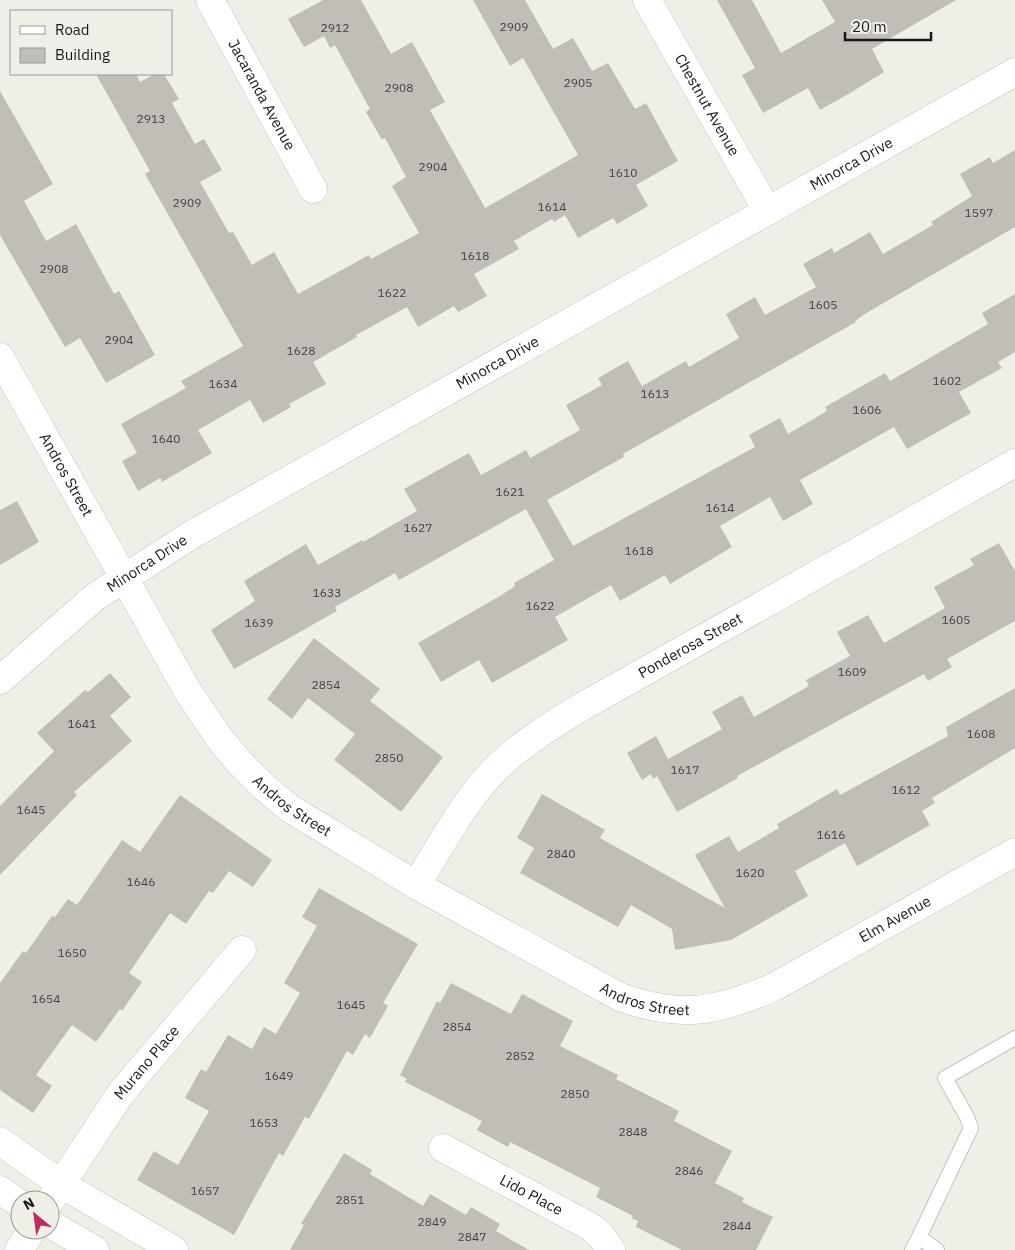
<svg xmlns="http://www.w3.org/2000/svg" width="1015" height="1250" viewBox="0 0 1015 1250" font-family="'IBM Plex Sans',sans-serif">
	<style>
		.building { fill: #c1bdb7 }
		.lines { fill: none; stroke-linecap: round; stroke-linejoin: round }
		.lane-casing { stroke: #c4c3bc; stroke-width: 16 }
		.street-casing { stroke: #c4c3bc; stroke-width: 29 }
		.secondary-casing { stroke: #c4c3bc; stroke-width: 29 }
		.lane { stroke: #fff; stroke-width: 14 }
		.street { stroke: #fff; stroke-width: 28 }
		.secondary { stroke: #fff; stroke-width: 28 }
		.labels { text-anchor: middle; stroke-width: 4; stroke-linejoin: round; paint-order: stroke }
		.number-label { font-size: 12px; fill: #44423f }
		.street-label { font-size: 15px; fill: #1a1917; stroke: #efefe8 }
	</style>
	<rect width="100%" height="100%" fill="#efefe8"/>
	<path class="building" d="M323 0H361L391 54 412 42 445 102 430 110 485 208 578 155 523 58 510 66 473 0H525L553 49 573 38 592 71 608 63 635 109 646 103 678 161 636 185 648 206 617 224 613 218 578 238 565 215 554 222 552 219 514 241 519 249 474 274 487 296 458 312 454 306 418 327 407 307 356 335 357 337 313 362 326 384 289 404 291 407 263 423 250 400 198 430 212 453 162 482 160 478 138 491 122 461 137 453 121 424 186 388 181 381 243 346 145 174 150 171 96 74H136L140 82 155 74H164L179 99 172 103 195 144 204 139 222 170 200 182 229 233 233 232 252 265 274 252 298 294 369 255 371 259 419 233 392 186 406 177 385 138 382 140 366 112 370 109 335 45 330 48 324 36 304 47 288 19Z
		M717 0H752L781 53 835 22 822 0H956L872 49 884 72 850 93 820 110 808 88 763 113 742 75 755 68Z
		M0 91 53 184 24 201 46 241 76 224 114 294 119 291 155 355 106 383 80 338 65 347 0 235Z
		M1015 150V227L868 312 855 321 856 322 623 454 624 457 547 500 573 546 755 447 749 435 780 418 788 434 827 411 825 407 885 373 890 381 988 324 982 313 1015 294V352L998 362 1002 368 959 392 971 413 907 449 894 427 800 480 813 504 783 521 770 497 720 526 732 547 670 584 665 575 620 601 611 585 555 617 568 640 492 683 479 660 441 682 418 643 500 596 515 586 514 583 554 560 526 509 399 580 395 573 335 607 337 611 234 669 211 630 255 601 244 581 306 544 318 565 362 540 363 542 417 511 404 489 469 453 481 475 526 450 530 458 580 430 566 405 602 385 598 378 628 361 642 386 686 361 689 367 739 338 726 314 755 297 765 315 816 287 803 264 832 248 834 253 870 232 883 254 933 225 931 222 972 196 960 174 990 157 993 163Z
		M17 501 39 542 0 565V510Z
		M999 543 1015 571V621L947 659 952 667 928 681 924 674 737 776 738 778 677 812 657 776 653 779 651 774 642 780 627 753 656 736 668 759 722 729 712 712 742 695 754 717 809 686 806 680 850 656 837 632 868 615 884 643 945 608 934 587 974 565 970 559Z
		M314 638 380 689 370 701 443 757 401 812 334 760 355 734 308 698 292 719 267 699Z
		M110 673 131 697 110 716 132 741 74 792 77 795 0 875V806L54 751 37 733 85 690 88 692Z
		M1015 688V748L932 798 935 803 922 811 930 825 857 866 845 843 795 871 808 896 731 940 675 950 672 929 631 905 618 927 520 873 534 848 517 838 542 794 605 830 600 838 725 908 695 855 729 836 738 852 779 828 777 824 837 789 840 795 948 736 946 727Z
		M180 795 272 860 253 887 229 871 213 893 209 891 186 924 170 913 129 973 142 982 122 1011 120 1009 96 1042 72 1025 36 1075 52 1086 33 1113 0 1090V983L23 951 26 953 52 916 55 917 68 899 77 905 122 840 140 852Z
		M319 888 418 944 383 1003 388 1006 370 1038 365 1034 353 1055 347 1051 309 1119 305 1117 283 1156 279 1153 234 1235 137 1180 154 1151 178 1165 209 1111 185 1098 201 1069 206 1072 228 1035 252 1049 264 1027 276 1034 300 993 284 983 317 926 302 917Z
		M451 983 511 1014 522 994 573 1021 560 1046 618 1075 616 1079 679 1111 674 1121 732 1151 715 1183 744 1198 742 1202 773 1217 756 1250H682L636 1227 638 1221 631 1218 633 1216 596 1197 600 1188 510 1142 508 1147 477 1130 482 1121 405 1082 407 1079 400 1075 437 1001 440 1003Z
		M344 1153 372 1170 370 1174 423 1206 430 1194 466 1215 471 1207 500 1224 496 1231 529 1250H290L304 1225 301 1224Z"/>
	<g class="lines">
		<defs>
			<path id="lane" d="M919 1237 971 1128 967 1117 945 1078 1015 1038
				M912 1250 919 1237 937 1250"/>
			<g id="street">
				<path id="s1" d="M210 0 313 189"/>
				<path id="s2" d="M647 0 767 210"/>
				<path id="s3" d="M0 357 187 690 220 739 239 762 263 786 289 808 416 885 620 997C682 1019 715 1012 774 987L1015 852"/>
				<path id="s4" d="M0 680 95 597 191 535 1015 72"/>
				<path id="s5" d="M416 885C443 843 466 795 504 761 528 739 557 722 585 705L1015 463"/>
				<path id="s6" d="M443 1148 591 1227 601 1236 611 1250"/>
				<path id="s7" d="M50 1201 121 1093 242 950"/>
				<path d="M19 1250 32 1230"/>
			</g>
			<path id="secondary" d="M0 1141 61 1184 174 1250
				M0 1190 20 1204
				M50 1224 95 1250"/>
		</defs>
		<use href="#lane" class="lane-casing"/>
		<use href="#street" class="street-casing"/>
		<use href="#secondary" class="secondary-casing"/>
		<use href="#lane" class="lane"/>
		<use href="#street" class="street"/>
		<use href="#secondary" class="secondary"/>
	</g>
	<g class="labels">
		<g class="number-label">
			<text x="514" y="31">2909</text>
			<text x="335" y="32">2912</text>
			<text x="578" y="87">2905</text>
			<text x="399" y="92">2908</text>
			<text x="151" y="123">2913</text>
			<text x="433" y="171">2904</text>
			<text x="623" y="177">1610</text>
			<text x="187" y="207">2909</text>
			<text x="552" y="211">1614</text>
			<text x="979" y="217">1597</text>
			<text x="475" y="260">1618</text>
			<text x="54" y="273">2908</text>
			<text x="392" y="297">1622</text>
			<text x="823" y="309">1605</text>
			<text x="119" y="344">2904</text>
			<text x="301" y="355">1628</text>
			<text x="947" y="385">1602</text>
			<text x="223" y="388">1634</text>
			<text x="655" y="398">1613</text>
			<text x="867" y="414">1606</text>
			<text x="166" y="443">1640</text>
			<text x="510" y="496">1621</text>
			<text x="720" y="512">1614</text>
			<text x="418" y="532">1627</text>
			<text x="639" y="555">1618</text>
			<text x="327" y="597">1633</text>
			<text x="540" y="610">1622</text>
			<text x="956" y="624">1605</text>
			<text x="259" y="627">1639</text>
			<text x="852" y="676">1609</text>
			<text x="326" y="689">2854</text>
			<text x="82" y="728">1641</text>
			<text x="981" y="738">1608</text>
			<text x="389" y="762">2850</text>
			<text x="685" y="774">1617</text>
			<text x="906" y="794">1612</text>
			<text x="31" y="814">1645</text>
			<text x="831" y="839">1616</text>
			<text x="561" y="858">2840</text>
			<text x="750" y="877">1620</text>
			<text x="141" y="886">1646</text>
			<text x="72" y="957">1650</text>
			<text x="46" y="1003">1654</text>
			<text x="351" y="1009">1645</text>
			<text x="457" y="1031">2854</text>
			<text x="520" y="1060">2852</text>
			<text x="279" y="1080">1649</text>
			<text x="575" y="1098">2850</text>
			<text x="264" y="1127">1653</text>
			<text x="633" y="1136">2848</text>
			<text x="689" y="1175">2846</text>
			<text x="205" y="1195">1657</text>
			<text x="350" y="1204">2851</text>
			<text x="432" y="1226">2849</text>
			<text x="737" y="1230">2844</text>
			<text x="472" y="1241">2847</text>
		</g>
		<g class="street-label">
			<text dy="5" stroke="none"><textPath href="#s1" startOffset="108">Jacaranda Avenue</textPath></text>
			<text dy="5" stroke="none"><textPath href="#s2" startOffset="121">Chestnut Avenue</textPath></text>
			<text dy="5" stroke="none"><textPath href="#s4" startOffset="998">Minorca Drive</textPath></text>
			<text dy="5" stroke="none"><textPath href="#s4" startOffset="592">Minorca Drive</textPath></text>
			<text dy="5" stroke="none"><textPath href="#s3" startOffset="135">Andros Street</textPath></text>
			<text dy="5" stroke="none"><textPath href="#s4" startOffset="188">Minorca Drive</textPath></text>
			<text dy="5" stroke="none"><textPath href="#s5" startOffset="372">Ponderosa Street</textPath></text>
			<text dy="5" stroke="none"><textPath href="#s3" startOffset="540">Andros Street</textPath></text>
			<text dy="5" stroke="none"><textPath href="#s3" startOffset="1218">Elm Avenue</textPath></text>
			<text dy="5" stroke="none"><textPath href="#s3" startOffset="945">Andros Street</textPath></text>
			<text dy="5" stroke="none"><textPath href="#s7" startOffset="169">Murano Place</textPath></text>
			<text dy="5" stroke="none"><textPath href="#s6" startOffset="100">Lido Place</textPath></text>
		</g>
	</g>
	<rect x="10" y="10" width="162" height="65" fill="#efefe8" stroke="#9a9994"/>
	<rect x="20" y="26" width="25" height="8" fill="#ffffff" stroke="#9a9994"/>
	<text x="55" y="35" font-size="15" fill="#1a1917">Road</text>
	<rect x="20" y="48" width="25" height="15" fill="#c1bdb7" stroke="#9a9994"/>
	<text x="55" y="60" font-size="15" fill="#1a1917">Building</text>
	<g transform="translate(35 1215) rotate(331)"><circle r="24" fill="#efefe8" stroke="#9a9994"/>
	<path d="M0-4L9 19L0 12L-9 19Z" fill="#ba2d61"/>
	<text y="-8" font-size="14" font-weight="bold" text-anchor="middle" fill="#1a1917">N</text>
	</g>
	<path d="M845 32v8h86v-8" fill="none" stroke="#1a1917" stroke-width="2.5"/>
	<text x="852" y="32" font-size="15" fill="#1a1917" stroke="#efefe8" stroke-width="4" paint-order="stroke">20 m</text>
</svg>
